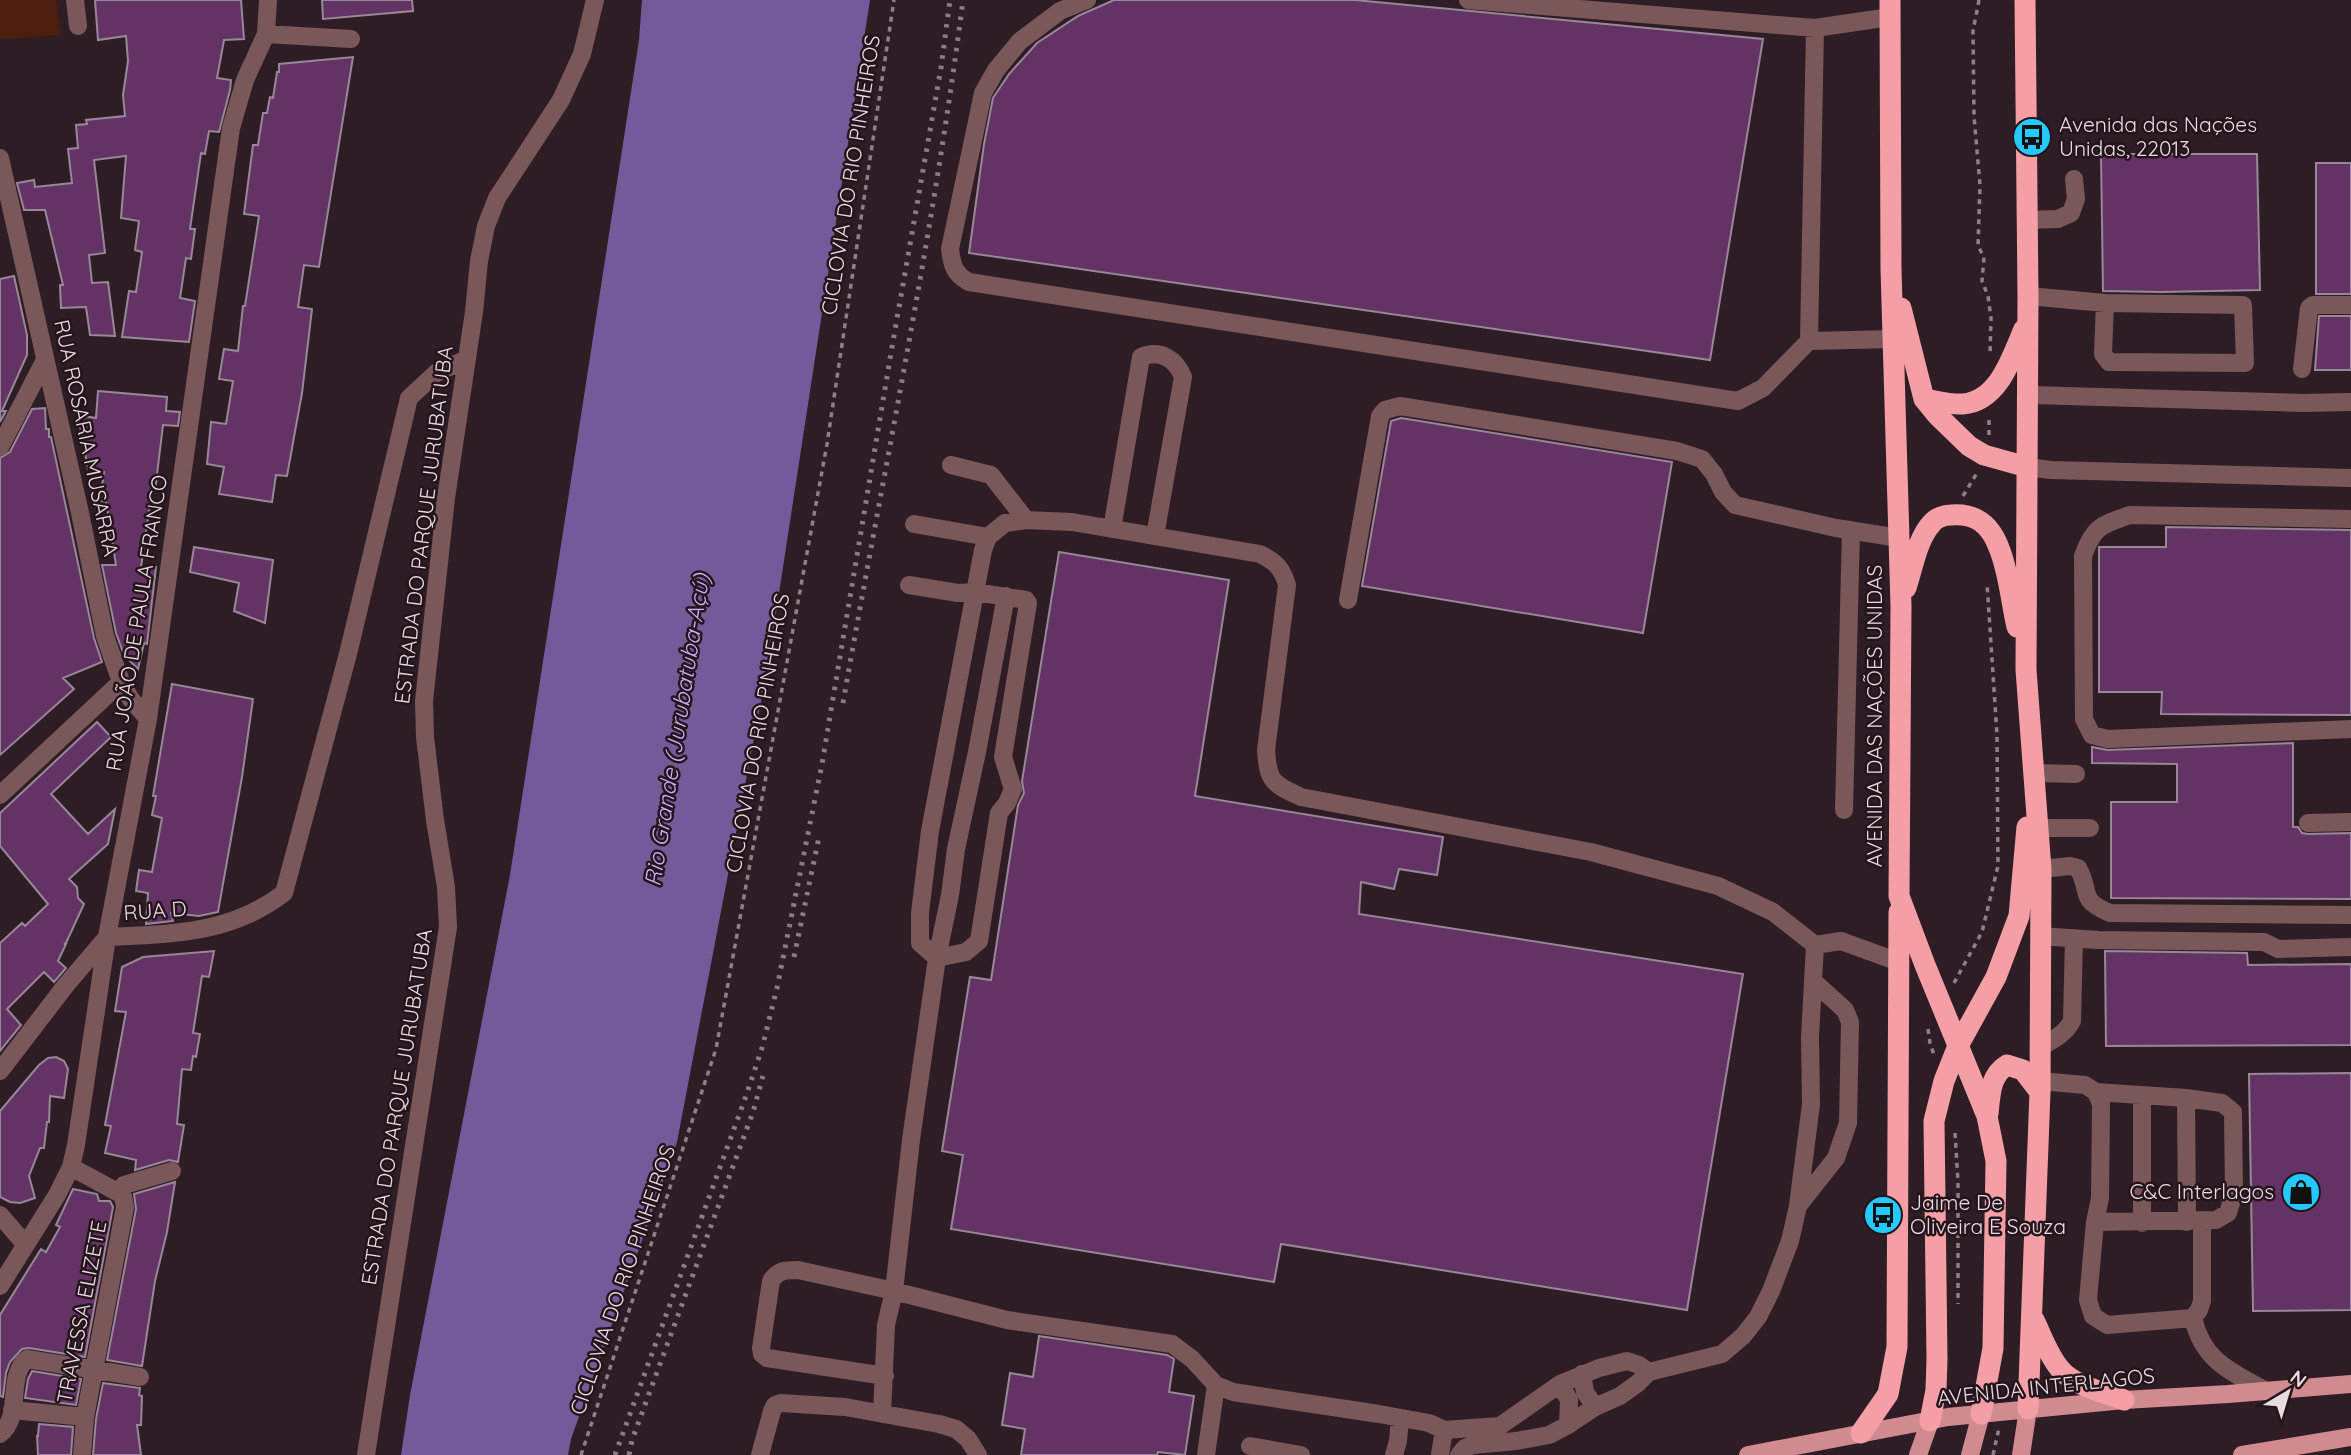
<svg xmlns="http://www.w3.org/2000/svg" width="2351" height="1455" viewBox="0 0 2351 1455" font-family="Quicksand,sans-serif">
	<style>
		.green { fill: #4e1e0c }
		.water { fill: #735a99 }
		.building { fill: #643366; stroke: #978797; stroke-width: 2 }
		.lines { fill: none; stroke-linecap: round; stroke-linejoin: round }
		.path { stroke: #8f8086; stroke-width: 3.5; stroke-dasharray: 5 5; stroke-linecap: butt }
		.minor { stroke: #7a585a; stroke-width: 18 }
		.major { stroke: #d18b90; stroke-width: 18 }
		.highway { stroke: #f49fa5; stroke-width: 21 }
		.rail { stroke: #8b7c83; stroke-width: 5; stroke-dasharray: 3.5 7; stroke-linecap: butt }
		.labels { text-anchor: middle; stroke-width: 5; stroke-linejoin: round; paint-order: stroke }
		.poi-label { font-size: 21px; fill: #e8dce1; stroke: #25141c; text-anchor: start }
		.street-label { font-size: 21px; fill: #e8dce1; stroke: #25141c }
		.water-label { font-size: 23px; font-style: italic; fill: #c9aef7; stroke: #25141c }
	</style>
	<rect width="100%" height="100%" fill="#2f1d25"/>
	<path class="green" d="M0 0H56L61 35 0 39Z"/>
	<path class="water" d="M642 0H870L768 665 677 1142 571 1439 568 1455H401L410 1395 510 875 639 40Z"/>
	<path class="building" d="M95 0H241L244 39 224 40 217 78 231 80 230 90 219 132 209 131 205 154 201 153 190 229H195L191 259 186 258 180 298 195 301 189 342 122 337 129 291 136 292 142 252 135 250 139 221 121 218 126 156 94 160 105 253 89 255 92 283 108 282 115 336 90 335 86 307 61 308 60 285H63L45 210H24L17 183 34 180 35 187 72 183 68 149 78 148 76 125 87 124 86 120 125 116 123 95 128 61 126 36 98 40Z
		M322 0H412L413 11 323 19Z
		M1114 0H1355L1763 39 1710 360 969 253 984 144 993 98 1009 74 1037 43 1078 16Z
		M353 57 319 267 304 265 298 307 312 309 302 393 287 476 276 475 272 502 219 494 224 467 207 464 211 422 226 424 233 381 219 379 224 349 238 351 243 306H245L259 216 244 214 253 145H258L263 113H267L270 97 273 98 277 72H279V64Z
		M2101 154H2257L2260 290 2161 292 2103 291Z
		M2316 163H2351V294H2316Z
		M14 276 27 335V355L2 411H6L0 422V279Z
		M2319 316H2351V370H2315Z
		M98 391 167 397 166 411 180 412 178 426 163 425 155 491H152L141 567H156L147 644 144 643 138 669 124 655 116 633 102 565H116L106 502 100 501 104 472 88 469 78 415 96 418Z
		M45 408 46 429H49V437H51L94 638 102 662 63 678 74 689 0 755V458L10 452 32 409Z
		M1401 418 1672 462 1643 633 1362 586 1391 421Z
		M2166 527 2351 530V715L2161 714 2162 692H2099V547H2166Z
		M194 547 273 560 265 623 234 611 239 583 190 572Z
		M1059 552 1229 580 1195 796 1443 837 1437 875 1399 869 1394 889 1361 882 1359 914 1743 974 1687 1310 1281 1244 1274 1282 951 1229 963 1155 942 1151 970 977 991 980 1018 805 1024 793 1022 781Z
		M172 684 253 699 242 777 218 912 199 916 171 913 173 921 146 924 148 893 136 891 139 870 152 872 162 818 152 815 156 796H153Z
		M97 722 111 737 51 794 88 834 115 809 108 844 69 879 77 887 78 898 84 904 66 943 64 944H66L58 961 66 968 54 982 44 972 7 1009 21 1025 0 1051V943L22 923 25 926 48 904 0 846V813Z
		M2293 743V827H2298L2302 833 2308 834 2351 833V899L2111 898V802H2177V764L2092 763V747L2108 750Z
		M214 951 209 977 202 976 193 1033 200 1034 196 1057 193 1056 191 1070 182 1069 177 1124 184 1125 178 1162 169 1160 135 1170 136 1160 105 1153 111 1126 105 1125 126 1012 115 1011 122 967 143 957Z
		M2105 951 2247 953 2248 965 2351 964V1045L2106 1046Z
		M56 1057 64 1061 68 1069 64 1098 50 1096 49 1122H47L44 1148H40L29 1176 35 1198 20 1203 10 1202 0 1197V1111L39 1065 48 1058Z
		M2351 1073V1310L2253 1311 2249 1074Z
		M175 1182 167 1232 155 1281 142 1366 107 1360 136 1209 134 1194Z
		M73 1189 97 1194 99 1201H110L113 1207 85 1357 29 1348 22 1349 10 1362 6 1373 3 1397 0 1396V1315L41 1249 46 1252 60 1227 56 1225Z
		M1039 1336 1167 1355 1174 1359 1169 1392 1194 1396 1185 1455 1158 1452 1157 1455H1021L1025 1429 1002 1425 1010 1373 1033 1377Z
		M32 1371 81 1379 76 1405 25 1398 28 1379Z
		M103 1383 140 1388 139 1395 142 1396 141 1425H137L141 1455H93L96 1419Z
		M39 1424 73 1427 71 1455H38L37 1436H38Z"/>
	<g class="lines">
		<path class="path" d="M1979 0 1973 31 1974 116 1980 185 1978 246 1984 257 1982 281 1988 296 1991 318 1990 355
			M1989 435V415
			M1963 496 1977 473
			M1954 983 1982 932 1998 866 1997 735 1987 583
			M1928 1029 1930 1043 1934 1055
			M1955 1133 1958 1182V1304
			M581 1455 716 1049 827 444 894 0
			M1993 1455 1999 1428"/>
		<path class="minor" d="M75 0 78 26
			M1087 0 1060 11 1020 41 996 70 983 93 950 249C952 265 954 274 969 282L1738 401 1763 388 1809 341 1894 339
			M1468 0 1815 28 1890 17
			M266 34 351 39
			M0 158 80 513 105 636 121 682 130 698 148 719
			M2027 220 2058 219 2071 213 2076 199 2074 179
			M2028 296 2105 303 2243 305 2245 363 2109 362 2103 354 2105 303
			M1809 341 1815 28
			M2302 369 2309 308 2313 305H2351
			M2028 395 2303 403 2351 402
			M0 447 45 360
			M951 465 991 475 1026 520
			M2027 467 2051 470 2351 478
			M2351 519 2130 515C2101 525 2093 527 2083 556L2084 719 2092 735 2108 739 2351 729
			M914 524 988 537
			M1112 529 1141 357C1160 349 1176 359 1183 377L1155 536
			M909 585 958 593 975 592 1026 600 1028 603 1003 757 1013 789 1007 803 999 813 979 941 966 952 937 958 950 895 956 849 977 752 1006 596
			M1348 600 1380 416 1385 410 1400 406 1677 451 1702 459 1714 474 1723 492 1735 505 1836 528 1899 538
			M2033 773 2076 774
			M0 795 121 682
			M1844 810 1851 530
			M2308 823 2351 822
			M2037 828H2090
			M2041 869 2070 866 2078 868C2092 893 2077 899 2110 913L2351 915
			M2040 936 2098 940 2264 942 2278 949 2351 947
			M2040 1047C2053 1040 2065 1034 2072 1021L2074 938
			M0 1071 66 985 107 937C172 934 231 934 284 893L349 650 409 398 436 373 467 359
			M2040 1081 2085 1085 2096 1092 2186 1098 2222 1103 2233 1112 2234 1193 2228 1213 2216 1220 2095 1222 2100 1198 2101 1104 2096 1092
			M2142 1096V1223
			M2186 1098 2187 1222
			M71 1167 119 1193 123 1196 125 1207 85 1417 82 1455
			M119 1193 124 1185 172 1171
			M1798 1206 1836 1158 1848 1123 1850 1022 1845 1010 1813 981
			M0 1215 25 1244
			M2095 1222 2088 1300 2093 1316 2107 1325 2193 1318 2199 1310 2202 1301V1221
			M0 1286 57 1195 71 1167 76 1145 107 937 148 719 231 128 245 80 266 34 268 0
			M2193 1318C2203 1361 2230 1371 2266 1391
			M1582 1374 1585 1392 1595 1407
			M885 1376 767 1358 762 1354 761 1348 771 1281C778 1270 786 1270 798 1270L894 1291 1007 1320 1172 1344 1192 1359 1216 1385 1233 1392 1379 1414 1429 1423 1444 1430
			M1560 1384 1569 1400 1568 1425
			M12 1410 85 1417
			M882 1414 886 1325 894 1291 911 1140 937 958 920 943V913L930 831 983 550 988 537 1005 523 1026 520 1072 522 1260 554C1276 562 1282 568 1287 585L1266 750C1268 782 1273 784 1301 797L1591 852 1718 886 1773 912 1815 945 1841 941 1899 962
			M0 1434C23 1416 6 1376 27 1359L140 1377
			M1250 1446 1301 1455
			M366 1455 448 927 446 887 435 820 425 737 424 701 446 498 474 312 479 261 486 226 497 198 561 100 582 54 595 0
			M760 1455 772 1411 775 1405 781 1403 845 1407 939 1424 956 1429 968 1439 978 1455
			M1206 1455 1216 1385
			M1394 1455 1398 1441 1400 1418
			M1440 1455 1444 1430 1500 1426 1560 1384 1599 1368 1627 1361 1639 1365 1649 1372
			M1459 1455 1465 1448 1473 1445 1516 1441 1549 1435 1568 1425 1595 1407 1620 1396 1638 1383 1649 1372 1722 1354 1743 1336 1758 1317 1771 1291 1790 1241 1798 1206 1811 1104 1810 1037 1815 945"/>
		<path class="major" d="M1748 1455 1948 1417 2124 1400 2228 1394 2351 1384
			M1918 1455 1930 1421
			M1970 1455 1981 1414
			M2021 1455 2028 1409
			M2242 1455 2351 1437"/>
		<path class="highway" d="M1890 0 1891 269 1901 606 1899 896 1925 965 1987 1116 1996 1161 1993 1348 1981 1414
			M2025 0 2028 296 2026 670 2041 869 2040 1092 2028 1409
			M1901 308 1924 399 1937 415 1969 446 1984 455 2027 467
			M1924 399C1937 401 1950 405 1963 404 1999 401 2012 357 2024 329
			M1906 588C1913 567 1917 539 1932 523 1936 518 1944 515 1951 515 1976 513 1990 524 1999 548 2009 572 2011 601 2017 627
			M1988 1114C1990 1095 1990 1075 2007 1065L2023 1070 2040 1092
			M2034 1320C2042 1336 2048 1355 2060 1369 2074 1386 2104 1392 2124 1400
			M1930 1421 1936 1390 1937 1359 1934 1121 1944 1081 1958 1046 1996 977 2019 916 2027 827
			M1861 1433 1888 1394 1897 1347 1899 912"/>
		<path class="rail" d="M843 703C884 469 933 236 963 0
			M794 957 819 837
			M615 1455 746 1096 762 1048 777 988 822 764 892 347 941 68 950 0
			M629 1455 632 1440 753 1112 763 1076"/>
	</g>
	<defs>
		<symbol id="bus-disc" viewBox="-11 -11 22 22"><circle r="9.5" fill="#24c9fe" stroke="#25141c"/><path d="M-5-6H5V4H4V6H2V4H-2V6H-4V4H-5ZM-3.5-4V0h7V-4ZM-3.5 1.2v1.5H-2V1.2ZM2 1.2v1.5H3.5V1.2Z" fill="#111"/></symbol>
		<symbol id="shop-disc" viewBox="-11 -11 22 22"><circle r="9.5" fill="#24c9fe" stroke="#25141c"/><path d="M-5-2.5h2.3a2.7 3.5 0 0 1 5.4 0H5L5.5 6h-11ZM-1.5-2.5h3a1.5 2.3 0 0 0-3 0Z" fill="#111"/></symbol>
	</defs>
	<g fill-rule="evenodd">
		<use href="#bus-disc" x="2010" y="115" width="44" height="44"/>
		<use href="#shop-disc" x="2279" y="1170" width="44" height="44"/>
		<use href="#bus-disc" x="1861" y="1193" width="44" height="44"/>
	</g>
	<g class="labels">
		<g class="poi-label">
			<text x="2059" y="132">Avenida das Nações<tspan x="2059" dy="24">Unidas, 22013</tspan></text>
			<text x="2274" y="1199" text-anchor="end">C&amp;C Interlagos</text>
			<text x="1910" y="1210">Jaime De<tspan x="1910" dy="24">Oliveira E Souza</tspan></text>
		</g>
		<g class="street-label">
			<text transform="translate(851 175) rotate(-81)" y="7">CICLOVIA DO RIO PINHEIROS</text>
			<text transform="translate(86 438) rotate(78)" y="7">RUA ROSARIA MUSARRA</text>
			<text transform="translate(424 525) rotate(-83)" y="7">ESTRADA DO PARQUE JURUBATUBA</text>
			<text transform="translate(137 623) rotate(-81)" y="7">RUA JOÃO DE PAULA FRANCO</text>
			<text transform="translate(1875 716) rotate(-90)" y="7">AVENIDA DAS NAÇÕES UNIDAS</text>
			<text transform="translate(758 733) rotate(-80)" y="7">CICLOVIA DO RIO PINHEIROS</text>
			<text transform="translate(155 911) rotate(-4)" y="7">RUA D</text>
			<text transform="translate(397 1107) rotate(-81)" y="7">ESTRADA DO PARQUE JURUBATUBA</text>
			<text transform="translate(623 1280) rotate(-71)" y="7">CICLOVIA DO RIO PINHEIROS</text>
			<text transform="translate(82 1312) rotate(-79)" y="7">TRAVESSA ELIZETE</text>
			<text transform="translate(2046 1387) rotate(-6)" y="7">AVENIDA INTERLAGOS</text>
		</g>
		<g class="water-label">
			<text transform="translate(677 730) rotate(-81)" y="8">Rio Grande (Jurubatuba-Açú)</text>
		</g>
	</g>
	<g transform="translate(2288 1392) rotate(38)" stroke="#25141c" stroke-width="5" paint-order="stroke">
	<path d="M0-5L12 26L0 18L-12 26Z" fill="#e8dce1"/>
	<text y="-10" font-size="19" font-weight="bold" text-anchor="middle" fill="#e8dce1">N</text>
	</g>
</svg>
